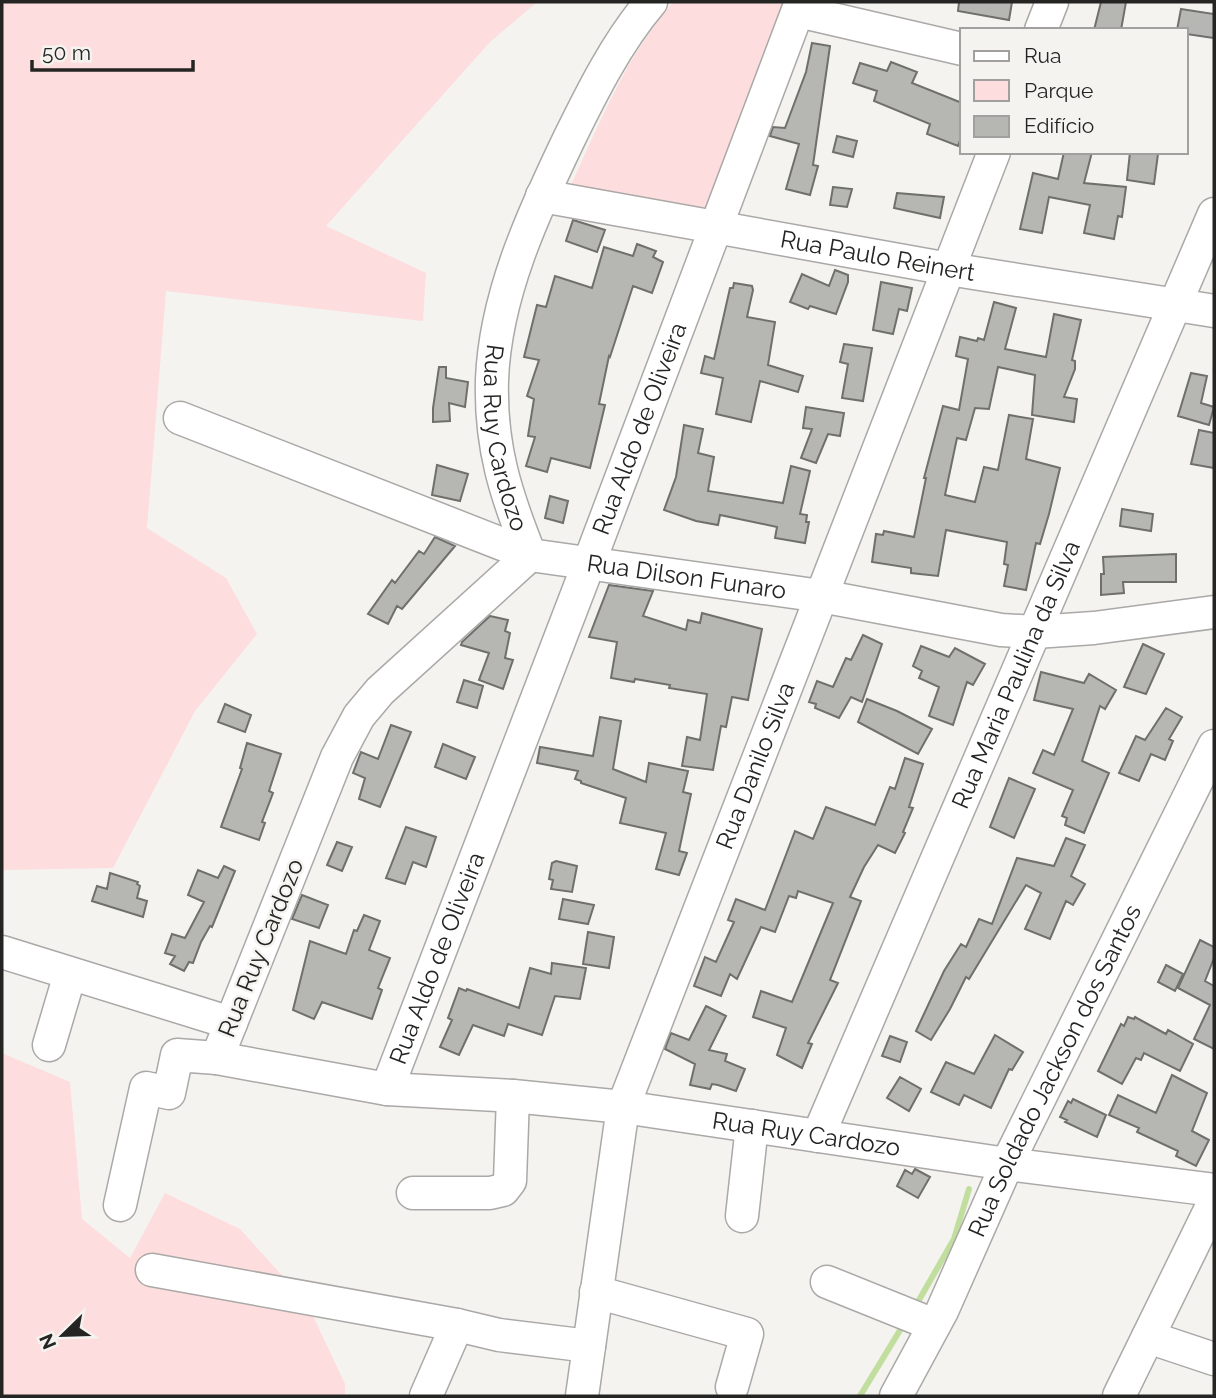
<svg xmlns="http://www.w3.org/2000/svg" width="1216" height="1398" viewBox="0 0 1216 1398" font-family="Raleway,sans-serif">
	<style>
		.green { fill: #fddddd }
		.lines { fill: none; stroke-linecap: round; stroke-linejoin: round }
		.stream { stroke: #c1de9e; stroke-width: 6 }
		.building { fill: #b6b6b3; stroke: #6f6f6c; stroke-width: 2 }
		.minor-casing { stroke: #aba9a7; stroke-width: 35 }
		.minor { stroke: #fff; stroke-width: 32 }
		.labels { text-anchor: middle; stroke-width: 5; stroke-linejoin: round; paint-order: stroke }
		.street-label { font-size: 24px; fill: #242423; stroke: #f5f3f0 }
	</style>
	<rect width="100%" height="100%" fill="#f5f3f0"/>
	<path class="green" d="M2 2H537L490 42 326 226 426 273 423 321 166 291 147 528 226 578 257 634 195 711 113 868 2 870Z
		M673 2H785L705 210 571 185C600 122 627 55 673 2Z
		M2 1053 70 1082 82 1219 130 1258 165 1193 240 1229 307 1303 345 1384V1396H2Z"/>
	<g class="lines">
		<path class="stream" d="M915 1307 954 1239 969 1189
			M860 1396 905 1322"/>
	</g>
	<path class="building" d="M959 2H1012L1009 20 958 11Z
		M1101 2H1126L1121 30H1094Z
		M1181 9 1214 14V38L1186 34V30H1177Z
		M812 43 830 46 813 165 818 166 810 195 786 189 799 144 770 136 773 127 785 128 806 72Z
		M891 62 917 72 912 83 962 103V135L958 146 927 134 930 124 874 101 877 91 853 83 860 63 887 71Z
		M837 136 857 141 853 157 833 152Z
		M1064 152H1092L1084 183 1126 187 1122 217 1118 216 1114 239 1084 233 1090 205 1049 197 1042 233 1020 229 1033 173 1058 179Z
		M1130 152 1158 154 1154 184 1127 180Z
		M833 187 852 189 847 207 830 205Z
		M897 193 944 197 940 218 894 208Z
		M573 220 605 230 597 252 566 241Z
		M637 244 656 251 653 257 663 262 652 293 633 286 610 357 609 356 599 404 605 405 590 468 551 458 547 472 526 466 535 437 528 436 534 399 527 396 539 360 524 357 537 305 546 307 555 276 592 288 604 247 633 256Z
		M835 270 848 275V282L836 314 810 306 808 309 790 302 802 274 829 286Z
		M881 282 912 288 907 311 899 309 893 334 873 330Z
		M734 283 752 286 753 290 747 317 775 322 768 365 803 376 798 392 760 381 751 422 716 414 723 378 701 373 705 356 714 359 730 288H733Z
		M994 302 1016 308 1005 349 1046 357 1054 314 1081 320 1072 360 1075 361V369L1064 397 1077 399 1074 422 1032 415 1035 375 998 367 989 409 975 408 966 440 957 438 945 495 975 502 984 467 998 470 1009 415 1033 419 1026 459 1060 468 1049 514 1040 544 1036 543 1026 590 1004 586 1008 565 1004 564 1007 542 946 530 938 576 911 573V568L872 562 876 534 883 535 884 531 914 537 926 478H924L943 406 959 410 968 359 956 356 960 337 977 341 978 338 984 340Z
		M844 344 872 348 863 401 842 398 848 364 840 362Z
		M439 367H446V378L468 382 465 407 449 403 450 421 433 422V408Z
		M1191 373 1207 376 1201 403 1214 407 1209 425 1178 416Z
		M806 407 844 413 840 436 828 434 816 463 801 458 812 429 803 428Z
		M684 425 703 429 698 453 714 457 708 491 783 503 791 466 810 471 800 514 807 515 806 522H809L805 543 775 538 777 527 720 515 718 525 696 521 664 510 676 477Z
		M1199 430 1214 433V468L1191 464Z
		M437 465 468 474 460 501 432 495Z
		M550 496 568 501 563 523 545 518Z
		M1122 509 1153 514 1151 531 1120 526Z
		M435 537 455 546 402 609 397 606 388 624 368 614 392 580 395 583 419 551 424 554Z
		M1176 554V582H1123L1124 593 1101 595V574H1104L1103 557Z
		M609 585 653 591 643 616 686 630 688 620 700 623 702 613 762 629 748 700 732 697 726 727 721 726 713 770 682 766 687 737 700 740 707 694 669 688 670 685 635 679 634 682 611 678 617 642 589 637Z
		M490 616 508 620 505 631 510 633 505 658 513 660 503 689 479 680 489 653 461 645 462 642Z
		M863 635 882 644 862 702 851 697 839 718 815 708 816 704 809 702 817 681 833 687 846 658 851 660Z
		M1143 644 1164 654 1146 694 1124 687Z
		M921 646 949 657 955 648 985 664 973 685 967 682 953 725 929 716 939 687 919 678 922 671 913 666Z
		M1041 672 1084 683 1089 674 1116 690 1105 709 1100 706 1082 761 1109 773 1084 833 1065 825 1067 818 1062 816 1073 790 1033 773 1043 750 1054 755 1073 709 1034 700Z
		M464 680 483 686 477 708 457 702Z
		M867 699 897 711 932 729 918 754 858 722Z
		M225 704 251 715 245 732 218 722Z
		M1166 708 1182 717 1169 739 1173 741 1165 760 1151 754 1139 781 1119 773 1136 736 1145 740Z
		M600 717 621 721 613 769 646 782 649 763 688 771 683 792 691 794 679 851 687 853 679 875 656 869 666 833 620 823 626 798 581 783V781L575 779 578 771 537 763 540 747 593 756Z
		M391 725 411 732 380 807 359 799 365 778 353 773 361 752 378 759Z
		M247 743 281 754 269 791 273 793 262 822 265 823 259 840 221 827 242 769 240 768Z
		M443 744 475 757 466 779 435 767Z
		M905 758 923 764 909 807 913 808 903 832 905 833 895 853 878 845 864 867 850 897 861 901 830 980 838 983 808 1043 812 1044 802 1068 777 1055 786 1028 753 1017 761 991 792 1002 833 903 798 891 796 898 789 896 775 932 761 927 737 979 730 974 721 996 694 986 705 957 716 962 734 922 728 920 736 899 765 910 795 831 813 839 826 807 875 825 890 787 895 789Z
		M1009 778 1035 789 1014 838 990 827Z
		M406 827 436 837 426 867 413 862 405 884 386 878Z
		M1066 838 1085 845 1071 876 1085 884 1073 905 1066 901 1050 939 1025 929 1041 893 1026 885 969 979 966 977 950 1009 931 1040 916 1031 944 971 961 944 966 947 979 919 992 924 1017 858 1054 866Z
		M337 842 352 847 342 871 327 865Z
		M556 861 577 866 572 892 551 889 553 880 549 879 552 863Z
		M224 866 235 871 212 927 210 926 201 942 193 963 189 962 184 971 170 964 175 956 165 953 172 934 185 938 204 902 188 895 198 870 218 878Z
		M110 873 138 882 137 884 140 886 137 898 147 901 143 917 92 901 97 886 107 889Z
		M302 895 328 905 319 928 292 919Z
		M563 899 594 905 588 924 559 919Z
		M364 915 380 921 369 950 390 958 378 988 382 990 372 1019 322 1002 314 1019 293 1010 310 941 346 954 354 930 357 931Z
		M588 932 614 937 609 968 583 964Z
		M1200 940 1214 947V958L1205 981 1214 986V1049L1194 1039 1210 1005 1178 988Z
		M552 963 586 968 580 999 555 996 542 1035 508 1024 504 1036 473 1025 459 1055 440 1047 452 1020 448 1018 459 988 466 991 467 989 519 1008 530 968 551 974Z
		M1166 965 1183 974 1175 991 1158 982Z
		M706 1006 726 1016 709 1050 727 1054 725 1061 745 1069 736 1091 718 1085 712 1084 710 1089 690 1085 695 1064 665 1049 671 1033 689 1040Z
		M1128 1017 1134 1019 1135 1017 1166 1034 1168 1030 1193 1044 1180 1071 1144 1053 1141 1060 1136 1058 1122 1084 1098 1071 1121 1024 1124 1026Z
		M995 1035 1023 1052 1012 1070 1009 1069 991 1108 964 1095 959 1105 931 1092 946 1062 974 1074Z
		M890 1036 907 1042 900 1062 882 1056Z
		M1172 1075 1207 1093 1192 1131 1209 1140 1196 1166 1176 1156 1178 1151 1137 1132 1139 1128 1109 1115 1118 1095 1156 1113Z
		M900 1077 921 1089 909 1111 887 1098Z
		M1073 1099 1106 1115 1097 1137 1065 1122 1067 1120 1060 1117 1068 1101 1071 1103Z
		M915 1169 930 1177 918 1198 897 1186 905 1170 912 1174Z"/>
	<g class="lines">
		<defs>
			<g id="minor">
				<path id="s1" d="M651 2C617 42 592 92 569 139 533 214 495 296 492 380 490 447 506 495 530 555L380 691 359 716 337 757 217 1058 387 1089 513 1096 623 1107 1007 1164 1214 1190"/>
				<path d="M798 11 962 49"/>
				<path d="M1041 30 1052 2"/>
				<path id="s2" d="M542 196 949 269 1214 311"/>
				<path id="s3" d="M180 418 530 555 821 596 1001 630 1035 632 1094 628 1214 612"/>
				<path d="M2 952 231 1023"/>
				<path d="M49 1045 70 974"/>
				<path id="s4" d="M387 1089 589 563 801 2"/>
				<path id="s5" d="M818 1136 1214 214"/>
				<path d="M413 1193H490L503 1190 510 1181 513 1096"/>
				<path d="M120 1205 146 1088 169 1093 177 1055 217 1058"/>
				<path d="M742 1216 752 1126"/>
				<path d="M152 1270 457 1325 499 1335 589 1346"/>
				<path d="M827 1282 934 1325"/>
				<path d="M596 1292 747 1334 732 1387"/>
				<path d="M1148 1337 1214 1359"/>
				<path d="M426 1396 457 1325"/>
				<path id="s6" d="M582 1396 623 1107 994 152"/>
				<path id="s7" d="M896 1396 942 1311 1007 1164 1214 746"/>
				<path d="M1119 1396 1214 1202"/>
			</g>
		</defs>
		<use href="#minor" class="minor-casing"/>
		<use href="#minor" class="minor"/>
	</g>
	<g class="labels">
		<g class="street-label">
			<text dy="8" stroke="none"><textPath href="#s2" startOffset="341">Rua Paulo Reinert</textPath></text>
			<text dy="8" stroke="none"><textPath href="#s4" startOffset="707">Rua Aldo de Oliveira</textPath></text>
			<text dy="8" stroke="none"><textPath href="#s1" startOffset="474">Rua Ruy Cardozo</textPath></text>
			<text dy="8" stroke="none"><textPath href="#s3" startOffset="534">Rua Dilson Funaro</textPath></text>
			<text dy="8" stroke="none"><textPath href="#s5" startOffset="502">Rua Maria Paulina da Silva</textPath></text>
			<text dy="8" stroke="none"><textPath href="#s6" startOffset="658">Rua Danilo Silva</textPath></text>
			<text transform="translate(261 948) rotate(-68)" y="8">Rua Ruy Cardozo</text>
			<text dy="8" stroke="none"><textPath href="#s4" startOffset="140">Rua Aldo de Oliveira</textPath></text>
			<text dy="8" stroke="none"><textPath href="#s7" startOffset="362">Rua Soldado Jackson dos Santos</textPath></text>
			<text dy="8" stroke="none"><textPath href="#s1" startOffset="1796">Rua Ruy Cardozo</textPath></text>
		</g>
	</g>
	<rect width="1216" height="1398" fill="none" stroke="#242423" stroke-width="7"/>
	<rect x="960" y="28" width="228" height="126" fill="#f5f3f0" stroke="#a1a09e" stroke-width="2"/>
	<rect x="974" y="51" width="35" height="10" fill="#ffffff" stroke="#a1a09e" stroke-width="2"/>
	<text x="1024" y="63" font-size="21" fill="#242423">Rua</text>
	<rect x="974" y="80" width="35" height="21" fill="#fddddd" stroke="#a1a09e" stroke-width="2"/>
	<text x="1024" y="98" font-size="21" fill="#242423">Parque</text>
	<rect x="974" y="116" width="35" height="21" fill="#b6b6b3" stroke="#a1a09e" stroke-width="2"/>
	<text x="1024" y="133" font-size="21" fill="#242423">Edifício</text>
	<g transform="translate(63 1335) rotate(247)" stroke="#f5f3f0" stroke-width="5" paint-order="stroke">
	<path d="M0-5L12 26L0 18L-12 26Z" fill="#242423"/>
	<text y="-10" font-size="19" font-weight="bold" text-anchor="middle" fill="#242423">N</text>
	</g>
	<path d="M32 60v10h161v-10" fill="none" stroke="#242423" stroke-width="3.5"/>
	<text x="42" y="60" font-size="21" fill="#242423" stroke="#f5f3f0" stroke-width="5" paint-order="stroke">50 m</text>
</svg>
